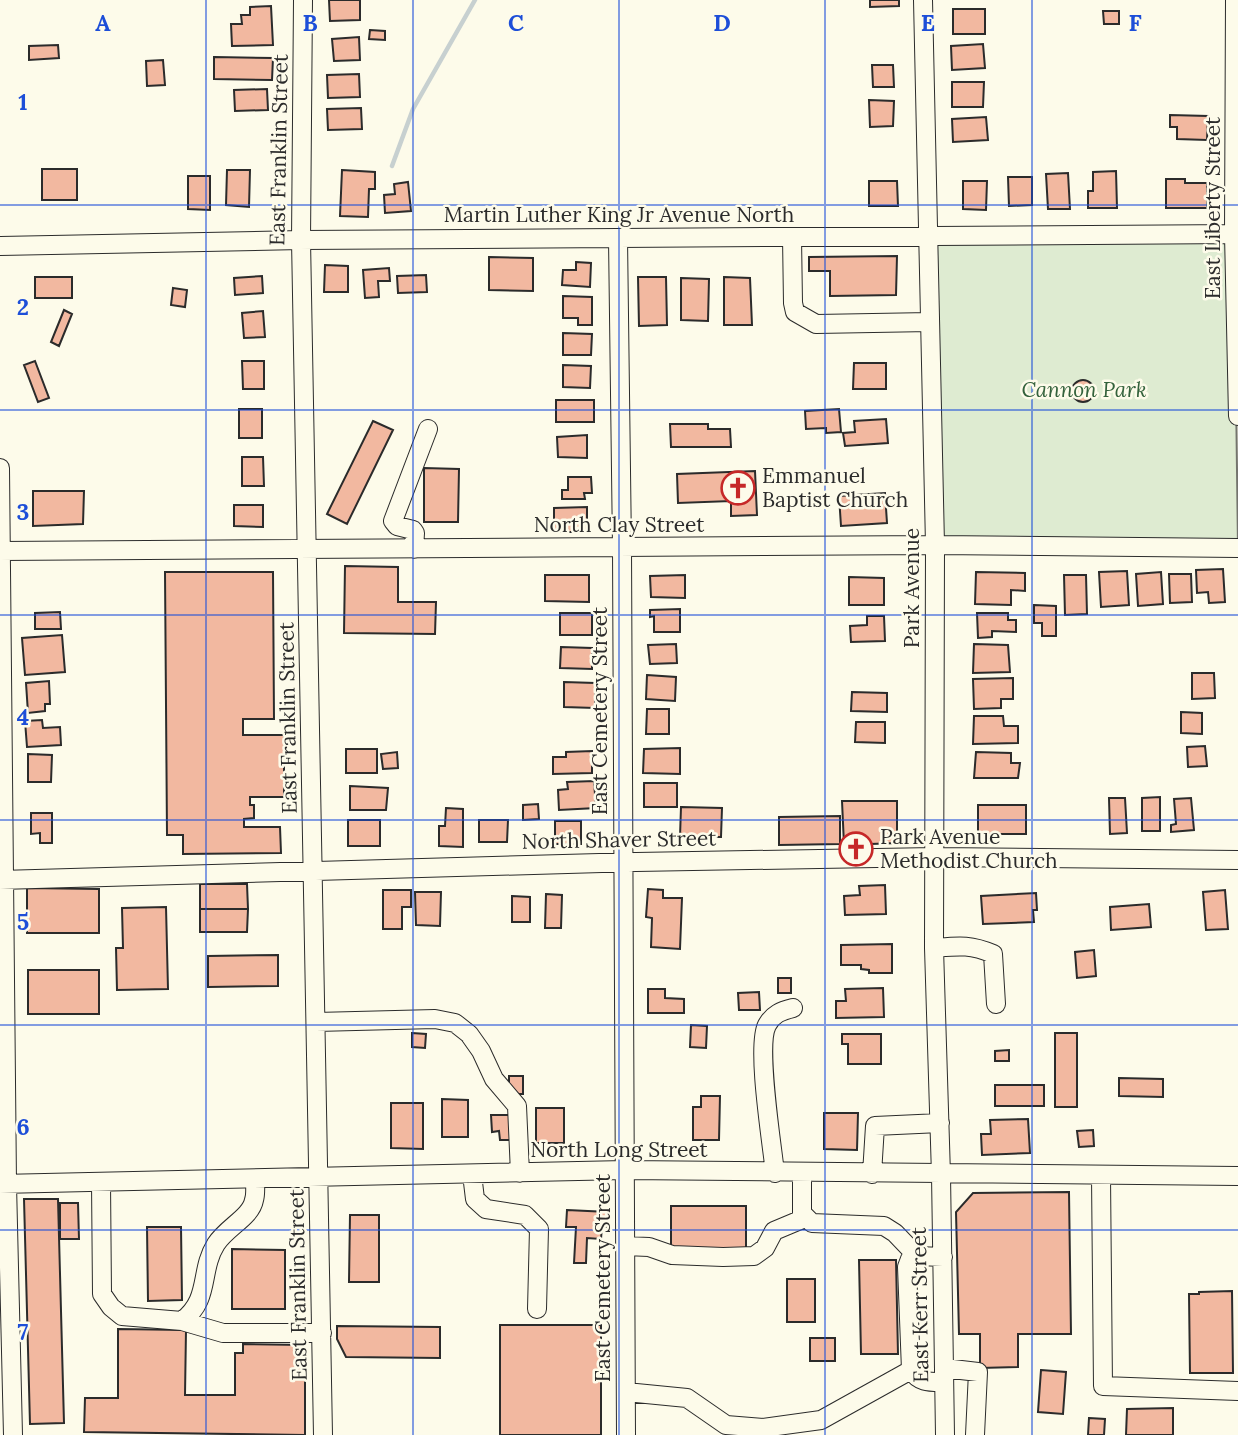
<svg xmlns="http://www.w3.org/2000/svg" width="1238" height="1435" viewBox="0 0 1238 1435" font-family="Lora,serif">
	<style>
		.green { fill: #deebd1; stroke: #74746e; stroke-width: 2 }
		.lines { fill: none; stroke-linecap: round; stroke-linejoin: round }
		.stream { stroke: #c7d0d0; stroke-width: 4.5 }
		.building { fill: #f2b8a0; stroke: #2b2b2b; stroke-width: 2 }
		.minor-casing { stroke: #2b2b2b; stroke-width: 20 }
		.minor { stroke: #fdfbea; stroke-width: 18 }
		.grid { fill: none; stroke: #1d4ed8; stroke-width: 2; stroke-opacity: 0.55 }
		.labels { text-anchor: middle; stroke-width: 5; stroke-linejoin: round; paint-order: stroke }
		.street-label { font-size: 21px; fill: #2b2b2b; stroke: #fdfbea }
		.park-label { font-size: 21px; font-style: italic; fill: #34623c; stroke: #fdfbea }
		.poi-label { font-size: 21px; fill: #2b2b2b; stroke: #fdfbea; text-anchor: start }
		.grid-label { font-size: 23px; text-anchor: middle; font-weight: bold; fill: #1d4ed8; stroke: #fdfbea; stroke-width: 5; stroke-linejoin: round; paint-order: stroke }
	</style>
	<rect width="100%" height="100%" fill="#fdfbea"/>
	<path class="green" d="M1234 234 1238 548 935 545 927 236Z"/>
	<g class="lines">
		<path class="stream" d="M392 166 413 109 475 0"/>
	</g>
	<path class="building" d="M329 0H360V20L330 21Z
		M870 0H899V6L870 7Z
		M271 6 273 45 232 46 231 24H242L241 15H250V7Z
		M953 9H985V34H953Z
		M1103 11H1119V24H1104Z
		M370 30 385 31V40L369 39Z
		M359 37 360 60 334 61 332 39Z
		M983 44 985 68 952 70 951 46Z
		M58 45 59 58 29 60V46Z
		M214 57 273 58 272 80 214 79Z
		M163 60 165 85 147 86 146 61Z
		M872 65H893L894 87H873Z
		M359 74 360 97 328 98 327 75Z
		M952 82H984L983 107H952Z
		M267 89 268 110 235 111 234 90Z
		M869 100 894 101 893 126 870 127Z
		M361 108 362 129 328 130 327 109Z
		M1170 115 1208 116 1207 140 1177 139V127H1170Z
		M986 117 988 140 953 142 952 119Z
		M42 169H77V200H42Z
		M227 170H250L249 207 226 205Z
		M342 170 375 172V189H369L368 217 340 216Z
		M1116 171 1117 208H1088V191H1093V172Z
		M1068 173 1070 209H1048L1046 174Z
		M188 176H210V210L188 209Z
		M1008 177H1032V205L1009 206Z
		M1166 179H1185V183H1207V208H1166Z
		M869 181H897L898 206H869Z
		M963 181H987L986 210 963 209Z
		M408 182 411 211 385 213 384 195 395 194 394 184Z
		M897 256 896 295 830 296V271H809V257Z
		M489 257 533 258V291L489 290Z
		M576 262 591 263 590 287 562 285 563 270H576Z
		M325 265 348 266V292H324Z
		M389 268 390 281H378L379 297 365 298 363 270Z
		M426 275 427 292 398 293 397 276Z
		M262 276 263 293 235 295 234 278Z
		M35 277H72V298H35Z
		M638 277H666L667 325 639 326Z
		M724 277 750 278 752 325H724Z
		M681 278 709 279 708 321 681 320Z
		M173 288 187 290 185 307 171 305Z
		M563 296 592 297V325H578V318H563Z
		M64 310 72 314 59 346 51 342Z
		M263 311 265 337 244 338 242 313Z
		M563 333 592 334 591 355H563Z
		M35 361 49 398 38 402 24 365Z
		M242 361H264V389H243Z
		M854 363H886V389H853Z
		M563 365 591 366 590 388 563 387Z
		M1072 391a11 11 0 1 1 22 0a11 11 0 1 1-22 0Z
		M556 400H594V422H556Z
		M239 409H262V438H239Z
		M839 409 841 432 826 433V428L806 429 805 411Z
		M886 419 888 443 845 446 843 433 855 432 854 421Z
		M373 421 393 430 347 524 327 514Z
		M670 424H708V429H730L731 447H671Z
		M587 435V458L558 457 557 437Z
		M242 457H263L264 486H242Z
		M424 468 459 469 458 522H424Z
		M755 471 757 515 731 516V501L678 503 677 474Z
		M568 477H591L592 493H584L585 499H562V490H568Z
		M33 491H84L83 524 33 526Z
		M885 493 887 523 841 526 839 496Z
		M234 505H263V527L234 526Z
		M587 507V532H554V508Z
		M345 566 398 567V602H436L435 634 344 633Z
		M1223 569 1225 602 1209 603 1208 592 1197 593 1196 570Z
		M1127 571 1129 605 1101 607 1099 572Z
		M165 572H273L274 719H243V735H284V797H250V805H254V818L244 819V827H280L281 853 183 854V835H167Z
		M976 572 1025 573V591L1011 590V605L975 604Z
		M1161 572 1163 604 1138 606 1136 574Z
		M1169 574H1191L1192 602 1170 603Z
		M545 575H589V602L545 601Z
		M685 575V598L651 597 650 576Z
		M1064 575H1086L1087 614 1065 615Z
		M849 577 884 578V605H849Z
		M1034 605 1056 606V636H1042V623H1034Z
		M680 609V632H654V616L650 617V610Z
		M60 612 61 629H35V613Z
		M560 613H592V635H560Z
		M977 613H1008V620H1016V632L992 631V637L978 638Z
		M867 616H884L885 641 851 642 850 626 867 625Z
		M62 635 65 672 25 675 22 638Z
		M676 644 677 663 650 664 648 645Z
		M974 644 1008 645 1010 672 973 673Z
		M561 647 592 648V669L560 668Z
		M1192 673H1214L1215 698 1192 699Z
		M647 675 676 677 675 701 646 699Z
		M1013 678V699H1001V708L974 709 973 679Z
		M49 681 50 704H45V711L28 713 26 683Z
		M564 682 595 683V708L564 707Z
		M852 692 887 693V712L851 711Z
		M647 709H669V734H646Z
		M1181 712 1202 713V734L1181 733Z
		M974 716H1003L1004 726H1018V743L973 744Z
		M42 720 43 728 60 727 61 745 27 747 25 721Z
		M856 722H885V743L855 742Z
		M1205 746 1207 766 1188 767 1187 747Z
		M680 748V774L643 773 644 749Z
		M346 749H377V773H346Z
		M592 751V773L553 774V757H566V752Z
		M397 752 398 768 383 769 381 754Z
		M976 752 1011 753V763H1020L1018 778H974Z
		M28 754 52 755 51 782H28Z
		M594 781 596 808 559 810 558 790 568 789 567 782Z
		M644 783H677V807H644Z
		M350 786 388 788 386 810H350Z
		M1160 797V831H1142V798Z
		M1109 798H1125L1127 833 1110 834Z
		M1191 798 1194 830 1171 832V825L1176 824 1174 799Z
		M842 801H897V843L844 845Z
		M538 804 539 819 523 820V805Z
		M978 805H1026V834H978Z
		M681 807 722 808 721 837H680Z
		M446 808 463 809V847L439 846V826H445Z
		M31 813H52V843H40V833L31 834Z
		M840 816V844L779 845V817Z
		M348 820H380V846H348Z
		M479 820H508L507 842H479Z
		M555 821H581V844H555Z
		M200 884H247L248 909H200Z
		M885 885 886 914 845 915 844 896 860 895 859 886Z
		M27 888 99 889V933H27Z
		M648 889 663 890V898H682L680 949 651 947 652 918 646 917Z
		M383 890H411V907H402V929H383Z
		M1225 890 1228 929 1206 930 1203 892Z
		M415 892H441L440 926 416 925Z
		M1036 893 1037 910H1033L1034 922 983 924 981 896Z
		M546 894 562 895 561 928H545Z
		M512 896 530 897V922H512Z
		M1149 904 1151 927 1111 930 1110 907Z
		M166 907 168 989 117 990 116 948H123L122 908Z
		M200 909H248L247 932H200Z
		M892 944V973H869V970L861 969V965H841V945Z
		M1094 950 1096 976 1077 978 1075 952Z
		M278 955V986L208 987V956Z
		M28 970H99V1014H28Z
		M778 978H791V993H778Z
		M883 988 884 1017 836 1018V1001H846L845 989Z
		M648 989H665V998L684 999V1013H648Z
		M759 992 760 1010H739L738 993Z
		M691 1025 707 1026 706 1048 690 1047Z
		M412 1033 426 1034 425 1048 412 1047Z
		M1055 1033H1077V1107H1055Z
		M842 1034H881V1064H848V1044H842Z
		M1009 1050V1061H995V1051Z
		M509 1076H523V1094H509Z
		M1119 1078 1163 1079V1097L1119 1096Z
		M995 1085H1044V1106H995Z
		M701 1096H720L719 1140H693V1107H701Z
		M442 1099 468 1100V1137H442Z
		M391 1103H423V1149L391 1148Z
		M536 1108H564V1143H536Z
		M824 1113H858L857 1150 824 1149Z
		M491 1115H515L516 1140H500L499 1131 492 1132Z
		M1028 1119 1030 1153 982 1155 981 1134H991L990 1120Z
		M1093 1130 1094 1146 1079 1147 1077 1131Z
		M1069 1192 1071 1334H1018V1367L980 1368V1334H959L956 1212 973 1193Z
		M24 1199H58L64 1423 30 1424Z
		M60 1203H78L79 1239H60Z
		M671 1206H746V1251H671Z
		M567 1210 608 1212 607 1227 602 1226 601 1239 587 1238 586 1263H574L576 1227H566Z
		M350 1215H379V1282H349Z
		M147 1227H181L182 1300 148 1301Z
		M232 1249 285 1250V1309H232Z
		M859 1260H896L898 1354H861Z
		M787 1279H815V1322H787Z
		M1232 1291 1233 1373H1190L1189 1294H1199V1292Z
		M500 1325H601V1435H500Z
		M337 1326 440 1327V1358L346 1357 337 1339Z
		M118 1329 186 1330 185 1395H235V1353H243V1344L305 1345V1435L84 1432 85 1398H118Z
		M810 1338H835V1361H810Z
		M1041 1370 1066 1372 1063 1414 1038 1412Z
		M1173 1408V1435H1126L1127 1409Z
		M1089 1418 1105 1419 1104 1435H1088Z"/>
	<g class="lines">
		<defs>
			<path id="minor" d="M303 0 301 240 323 1435
				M923 0 935 545 934 948 941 1175 945 1435
				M1235 0 1234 234 1238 416
				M792 237 793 303 795 312 816 324 930 322
				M618 238 622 548 626 1435
				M0 246 301 240 1238 234
				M0 468 7 1184 13 1435
				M414 549 415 533 413 530 397 526 393 521 428 429
				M1 551 935 545 1238 548
				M0 880 636 862 934 857 1238 860
				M934 948C958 946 970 944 993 954L996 1004
				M316 1022 435 1019 455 1023 469 1034 481 1051 494 1079 517 1106 520 1173
				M775 1173C772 1144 756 1046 767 1025 773 1014 781 1011 793 1008
				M802 1173V1213L812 1223 884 1226 895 1233 917 1256
				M472 1174 475 1199 486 1209 525 1215 539 1229 537 1309
				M872 1174 875 1126 940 1123
				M1101 1176 1103 1386 1238 1391
				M101 1182 102 1294 111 1307 122 1316 182 1321C211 1299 199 1271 216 1244 227 1227 251 1217 254 1200 256 1194 255 1186 255 1179
				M0 1184 625 1170 1238 1176
				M625 1246 649 1247 672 1255 723 1257 754 1256 765 1248 774 1231 805 1218
				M943 1257 917 1256 910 1259 907 1267 911 1370C919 1383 930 1382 944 1382
				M182 1321 223 1333H322
				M944 1368 978 1372 975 1435
				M626 1392 687 1398 726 1425 763 1428 821 1420 911 1370"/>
		</defs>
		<use href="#minor" class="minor-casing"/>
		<use href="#minor" class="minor"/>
	</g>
	<path class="grid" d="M206 0V1435M413 0V1435M619 0V1435M825 0V1435M1032 0V1435M0 205H1238M0 410H1238M0 615H1238M0 820H1238M0 1025H1238M0 1230H1238"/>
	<defs>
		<symbol id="church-ring" viewBox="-11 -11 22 22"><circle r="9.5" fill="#fdfbea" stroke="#c62828" stroke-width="1.5"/><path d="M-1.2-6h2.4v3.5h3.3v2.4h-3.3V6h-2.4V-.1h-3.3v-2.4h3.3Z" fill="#c62828"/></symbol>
	</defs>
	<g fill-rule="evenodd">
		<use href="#church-ring" x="719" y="469" width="38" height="38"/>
		<use href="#church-ring" x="837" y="830" width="38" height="38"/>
	</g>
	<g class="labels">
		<g class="street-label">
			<text transform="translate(279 150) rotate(-89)" y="7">East Franklin Street</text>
			<text transform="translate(1213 208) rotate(-90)" y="7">East Liberty Street</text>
			<text x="619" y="222">Martin Luther King Jr Avenue North</text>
			<text x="619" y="532">North Clay Street</text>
			<text transform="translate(912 588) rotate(-90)" y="7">Park Avenue</text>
			<text transform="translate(600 711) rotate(-90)" y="7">East Cemetery Street</text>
			<text transform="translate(288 718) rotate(-91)" y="7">East Franklin Street</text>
			<text transform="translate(619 840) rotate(-1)" y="7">North Shaver Street</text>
			<text x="619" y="1157">North Long Street</text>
			<text transform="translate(603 1278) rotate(-90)" y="7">East Cemetery Street</text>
			<text transform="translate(298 1285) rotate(-91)" y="7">East Franklin Street</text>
			<text transform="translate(920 1305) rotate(-91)" y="7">East Kerr Street</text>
		</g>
		<g class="park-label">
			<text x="1084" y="397">Cannon Park</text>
		</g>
		<g class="poi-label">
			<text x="762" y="483">Emmanuel<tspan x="762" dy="24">Baptist Church</tspan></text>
			<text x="880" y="844">Park Avenue<tspan x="880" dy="24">Methodist Church</tspan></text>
		</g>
	</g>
	<g class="grid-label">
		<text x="103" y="31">A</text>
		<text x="310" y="31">B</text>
		<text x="516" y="31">C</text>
		<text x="722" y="31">D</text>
		<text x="928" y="31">E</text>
		<text x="1135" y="31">F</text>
		<text x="23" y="110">1</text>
		<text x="23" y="315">2</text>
		<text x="23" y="520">3</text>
		<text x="23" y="725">4</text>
		<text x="23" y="930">5</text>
		<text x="23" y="1135">6</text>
		<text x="23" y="1340">7</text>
	</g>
</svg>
